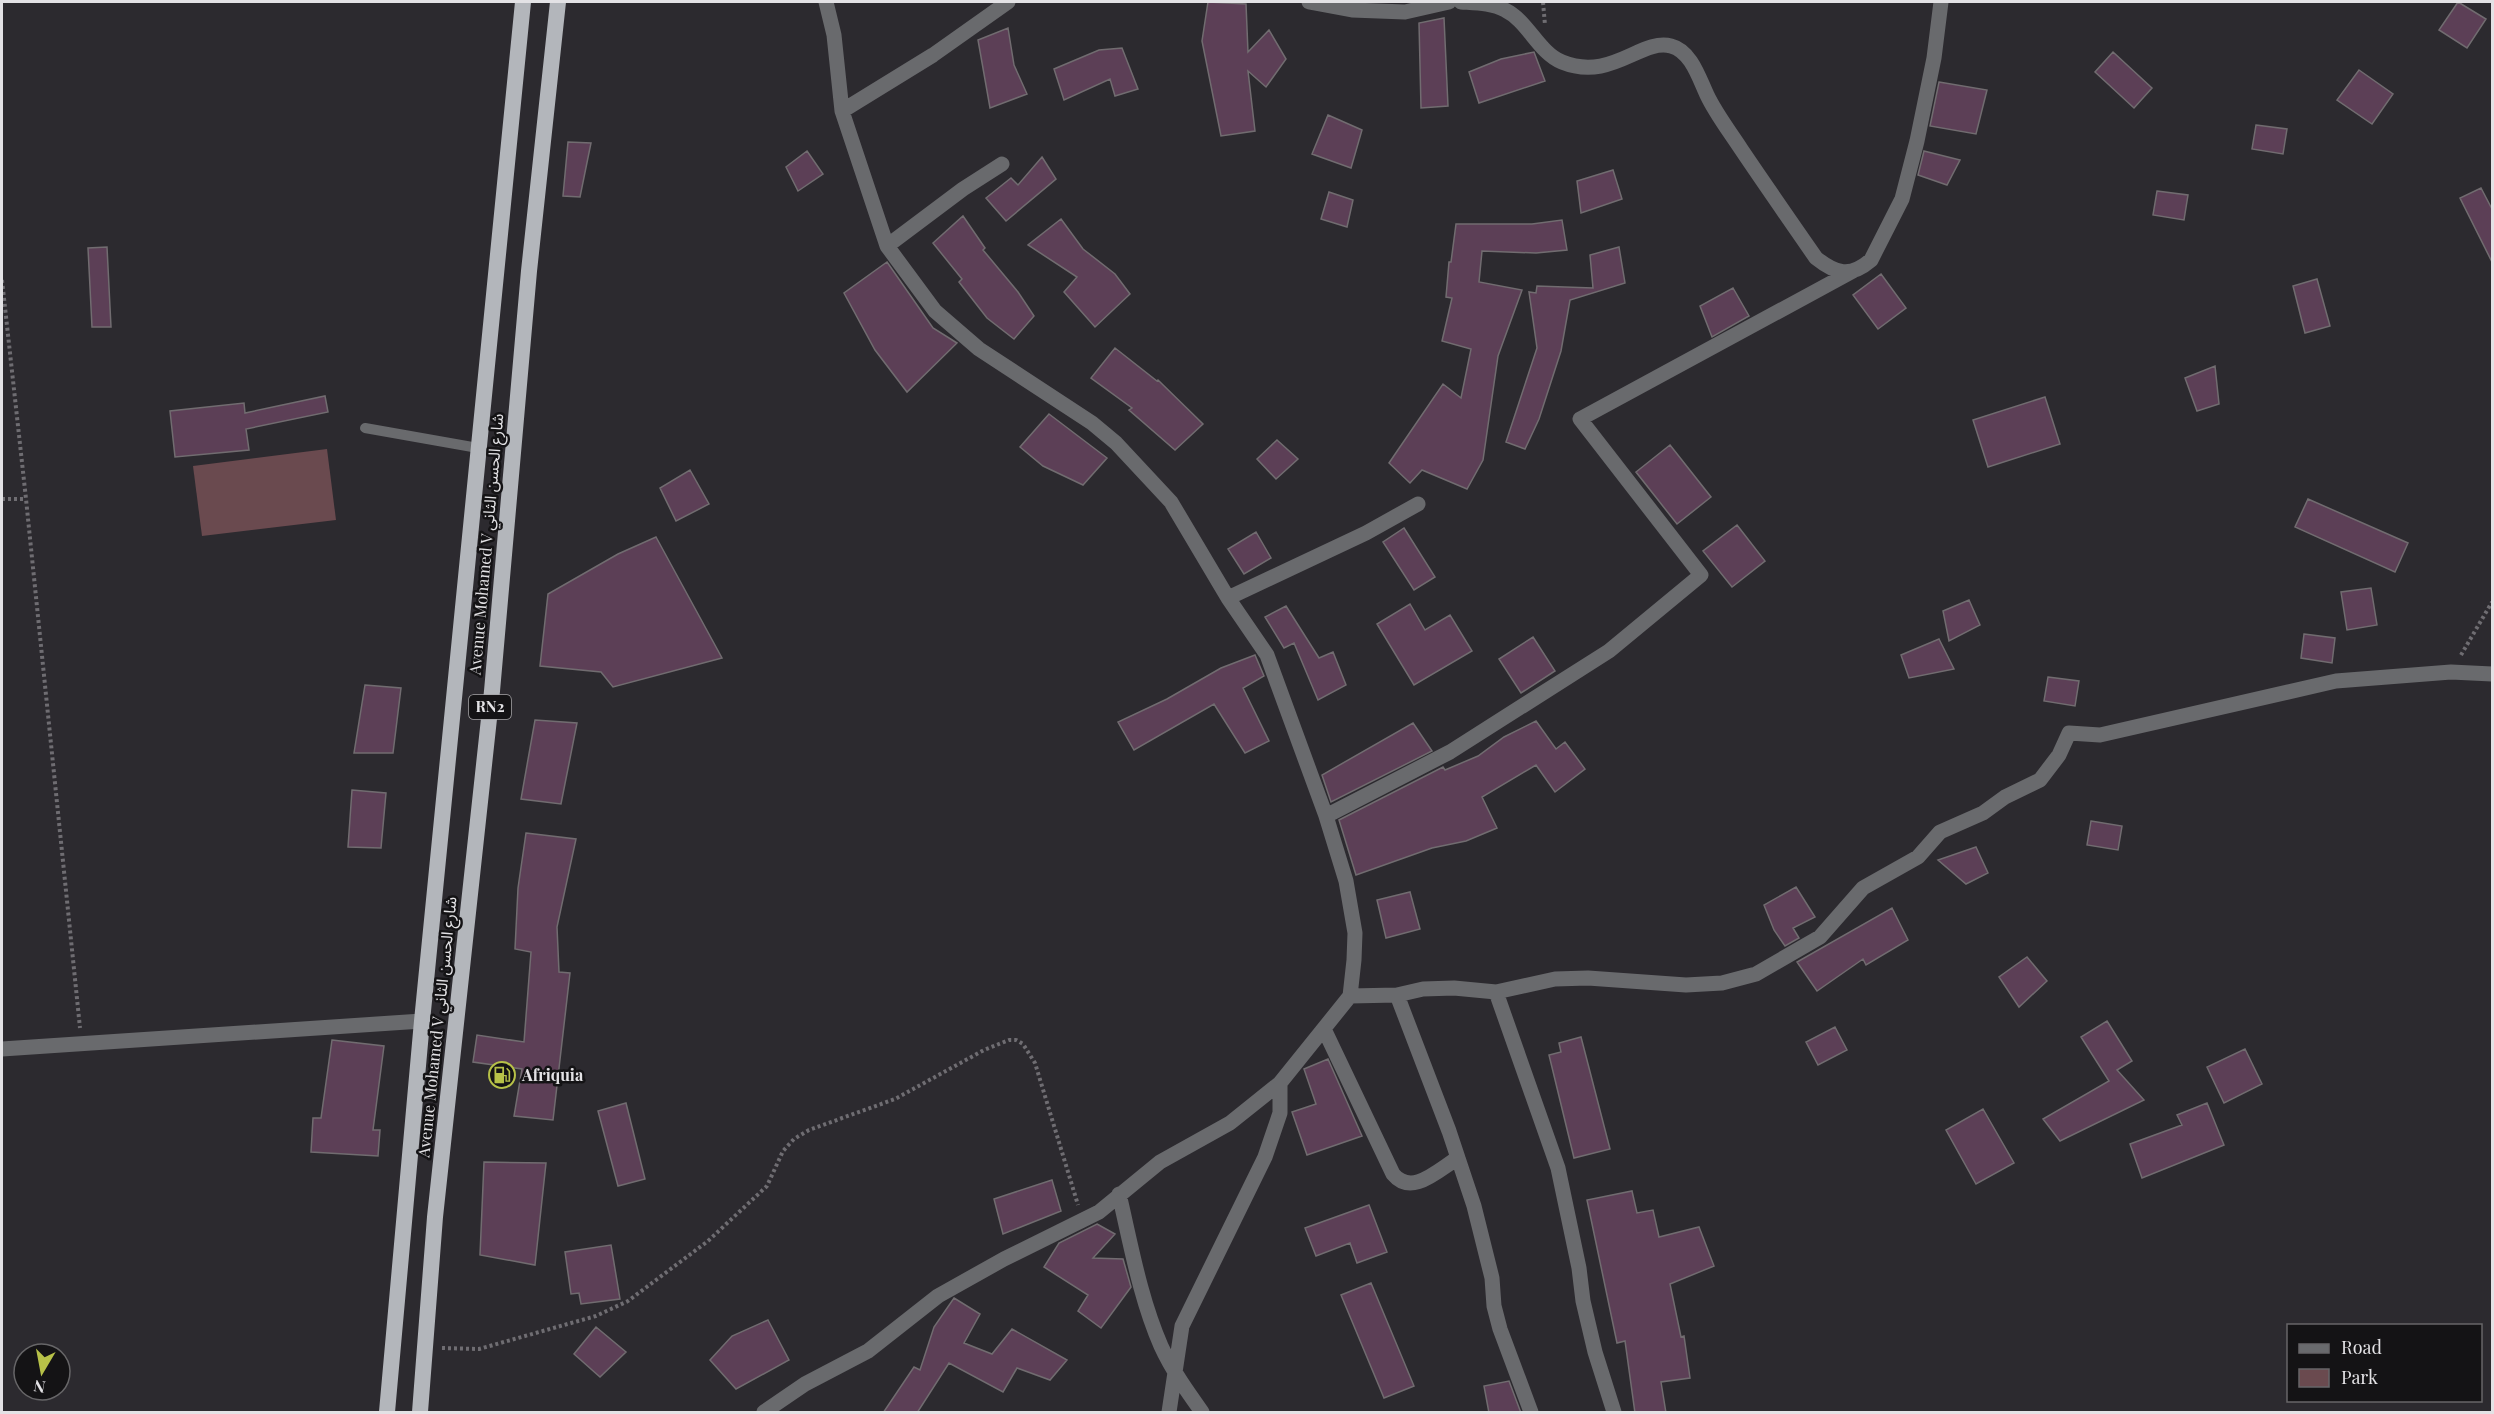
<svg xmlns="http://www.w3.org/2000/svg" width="2494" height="1414" viewBox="0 0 2494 1414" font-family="'Playfair Display','Noto Sans Arabic',serif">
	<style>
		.green { fill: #6a4a4f }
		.building { fill: #5c3f56; stroke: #716c70; stroke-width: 1.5 }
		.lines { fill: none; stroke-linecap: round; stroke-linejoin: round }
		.path { stroke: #6f6d72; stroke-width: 4; stroke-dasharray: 3 3; stroke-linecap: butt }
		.service { stroke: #696a6d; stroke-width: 10 }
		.minor { stroke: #696a6d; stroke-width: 15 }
		.trunk { stroke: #b3b6bb; stroke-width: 16 }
		.labels { text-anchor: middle; stroke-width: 5; stroke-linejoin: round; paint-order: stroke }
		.shield { fill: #141315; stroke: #a5a4a7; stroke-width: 1.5 }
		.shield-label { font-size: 15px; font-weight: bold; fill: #e3e2e5 }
		.street-label { font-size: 16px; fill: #e3e2e5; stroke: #141315 }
		.poi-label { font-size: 16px; font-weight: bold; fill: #e3e2e5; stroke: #141315; text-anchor: start }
	</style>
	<rect width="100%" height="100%" fill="#2c2a2f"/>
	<path class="green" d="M327 449 336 520 202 536 193 466Z"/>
	<path class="building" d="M1208 2 1246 4 1248 52 1269 30 1286 59 1266 87 1248 71 1255 131 1221 136 1202 41Z
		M2458 2 2486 19 2467 48 2439 30Z
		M1444 18 1448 106 1421 108 1419 23Z
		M1008 28 1014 65 1027 94 990 108 978 40Z
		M1122 48 1138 89 1115 96 1110 79 1064 100 1054 69 1099 50Z
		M1534 52 1545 81 1479 103 1469 72 1501 59Z
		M2113 52 2152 88 2134 108 2095 72Z
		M2359 70 2393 94 2372 124 2337 100Z
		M1939 82 1987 90 1976 134 1930 126Z
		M1328 115 1362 130 1351 168 1312 154Z
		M2256 125 2287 129 2283 154 2252 149Z
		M568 142 591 143 580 197 563 196Z
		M807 151 823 174 798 191 786 167Z
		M1924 151 1960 160 1947 185 1918 175Z
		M1042 157 1056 179 1006 221 986 198 1011 178 1018 185Z
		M1613 170 1622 199 1581 213 1577 181Z
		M2481 188 2493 211V264L2460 198Z
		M2157 191 2188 195 2184 220 2153 215Z
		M1329 192 1353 200 1347 227 1321 219Z
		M963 216 985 248 983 250 1018 292 1034 316 1014 339 987 318 959 282 962 279 933 243Z
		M1061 219 1083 249 1115 274 1130 294 1095 327 1064 292 1077 277 1028 245Z
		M1562 220 1567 250 1536 253 1482 251 1479 282 1522 290 1498 356 1483 460 1467 489 1422 470 1410 483 1389 463 1443 384 1461 398 1471 349 1442 341 1452 298 1446 297 1449 262H1451L1456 224H1532Z
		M107 247 111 327H92L88 248Z
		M1619 247 1625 283 1570 300 1561 351 1539 419 1525 449 1506 442 1537 348 1529 292 1536 293 1537 286 1593 288 1590 255Z
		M887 262 933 328 957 343 907 392 875 350 844 293Z
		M1881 274 1906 308 1878 329 1853 295Z
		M2317 279 2330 326 2305 333 2293 286Z
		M1733 288 1749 316 1712 337 1700 306Z
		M1115 348 1157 381 1158 380 1203 424 1175 450 1129 410 1132 408 1091 378Z
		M2215 366 2219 404 2197 411 2185 378Z
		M325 396 328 412 246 429 249 450 175 457 170 411 244 403 245 413Z
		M2045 397 2060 444 1988 467 1973 420Z
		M1049 414 1107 458 1083 485 1043 466 1020 447Z
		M1277 440 1298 459 1276 479 1257 459Z
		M1670 445 1711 497 1677 524 1636 472Z
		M690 470 709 504 676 521 660 488Z
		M2308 499 2408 543 2395 572 2295 527Z
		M1737 525 1765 561 1732 587 1703 551Z
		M1404 528 1435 577 1414 590 1383 542Z
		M1256 532 1271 558 1244 574 1228 549Z
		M656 537 722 658 613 687 601 672 540 666 548 594 618 554Z
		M2371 588 2377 625 2347 630 2341 592Z
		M1969 600 1980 625 1949 641 1943 611Z
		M1410 604 1425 630 1450 615 1472 651 1414 685 1377 624Z
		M1286 606 1319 658 1333 652 1346 685 1318 700 1294 643 1284 648 1265 617Z
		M2304 634 2335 638 2332 663 2301 658Z
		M1533 637 1555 671 1521 693 1499 659Z
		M1939 639 1954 669 1909 678 1901 655Z
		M1255 655 1264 676 1243 688 1269 741 1245 753 1214 704 1134 750 1118 722 1167 699 1221 668Z
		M2048 677 2079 681 2075 706 2044 701Z
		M365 685 401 688 393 753H354Z
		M535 720 577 723 561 804 521 799Z
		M1536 721 1556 749 1565 742 1585 769 1555 792 1536 765 1482 797 1497 828 1466 841 1432 848 1356 875 1339 820 1443 767 1445 770 1478 756 1504 737Z
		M1413 723 1432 751 1331 802 1322 775Z
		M352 790 386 793 381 848 348 847Z
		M2091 821 2122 826 2118 850 2087 845Z
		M526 833 576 839 557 927 559 972 570 973 553 1120 514 1116 522 1069 473 1062 477 1035 524 1042 531 952 515 949 518 888Z
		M1976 847 1988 873 1966 884 1938 860Z
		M1796 887 1815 917 1793 928 1799 938 1785 946 1774 930 1764 905Z
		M1410 892 1420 929 1386 938 1377 900Z
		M1892 908 1908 940 1866 965 1863 959 1817 991 1797 962Z
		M2027 957 2047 981 2019 1007 1999 977Z
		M2107 1021 2132 1061 2117 1070 2144 1100 2060 1141 2043 1119 2109 1081 2081 1037Z
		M1835 1027 1847 1050 1818 1065 1806 1042Z
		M1581 1037 1610 1149 1574 1158 1549 1055 1561 1052 1559 1043Z
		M332 1040 384 1046 373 1130H380L378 1156 311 1152 313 1118H321Z
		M2245 1049 2262 1084 2224 1103 2207 1067Z
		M1328 1059 1362 1136 1307 1155 1292 1112 1316 1104 1304 1069Z
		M626 1103 645 1179 618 1186 598 1111Z
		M2207 1103 2224 1145 2142 1178 2130 1144 2182 1125 2177 1115Z
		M1983 1109 2014 1163 1976 1184 1946 1130Z
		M484 1162 546 1163 535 1265 480 1255Z
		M1052 1180 1061 1211 1003 1234 994 1199Z
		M1632 1191 1637 1213 1653 1210 1659 1237 1699 1227 1714 1266 1670 1284 1681 1337 1684 1336 1690 1378 1661 1382 1666 1413H1635L1625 1341 1617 1343 1587 1200Z
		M1369 1205 1387 1252 1357 1263 1350 1243 1316 1256 1305 1228Z
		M1097 1224 1115 1234 1093 1258 1123 1259 1131 1287 1101 1328 1078 1311 1088 1295 1044 1267 1059 1243Z
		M611 1245 620 1299 581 1304 579 1293 571 1294 565 1252Z
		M1371 1283 1414 1386 1384 1398 1341 1295Z
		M954 1298 980 1314 964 1343 992 1354 1012 1329 1067 1360 1050 1380 1017 1368 1003 1392 949 1363 917 1413H883L914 1367 920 1370 934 1327Z
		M768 1320 789 1360 736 1389 710 1360 732 1336Z
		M596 1327 626 1352 600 1377 574 1354Z
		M1509 1381 1521 1413H1489L1484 1386Z"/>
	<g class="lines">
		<path class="path" d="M1543 2 1545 25
			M2 280 26 499 80 1028
			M2 499H26
			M2461 655 2492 602
			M442 1348 479 1349 596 1316 628 1301 708 1241 767 1186 783 1151 794 1139 809 1130 895 1099 984 1050 1009 1040H1016L1023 1044 1035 1063 1078 1205"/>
		<path class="service" d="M365 428 478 448"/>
		<path class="minor" d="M1309 2 1352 10 1405 12 1449 2
			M1461 2C1475 3 1492 3 1505 10 1528 21 1538 52 1562 62 1611 82 1641 38 1671 46 1691 51 1699 78 1707 95 1716 114 1730 132 1741 149 1766 186 1791 222 1816 258 1836 274 1850 278 1871 260L1902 199 1917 141 1934 58 1941 2
			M842 111 933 55 1008 2
			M887 246 963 189 1002 164
			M1228 598 1366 533 1418 504
			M1326 816 1450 752 1609 651 1701 575 1580 419 1853 271
			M1496 992 1558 1168 1579 1268 1583 1301 1595 1352 1614 1412
			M1397 995 1449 1131 1474 1206 1492 1278 1494 1306 1500 1329 1531 1412
			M1350 996 1397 995 1423 989 1454 988 1496 992 1555 979 1588 978 1686 985 1722 983 1756 974 1820 937 1863 888 1918 857 1940 832 1983 813 2005 797 2040 780 2059 755 2069 733 2100 735 2336 681 2451 672 2492 674
			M1324 1029 1393 1174C1412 1197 1438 1170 1458 1158
			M2 1049 422 1021
			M1119 1194C1131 1245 1140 1298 1161 1346 1172 1370 1187 1391 1202 1412
			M764 1412 805 1384 868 1351 938 1296 1004 1259 1099 1212 1160 1162 1230 1123 1280 1083 1350 996 1354 960 1355 933 1346 881 1326 816 1267 655 1228 598 1171 502 1116 443 1092 423 979 349 935 311 887 246 842 111 834 35 826 2
			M1169 1412 1182 1326 1265 1157 1280 1113V1083"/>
		<path class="trunk" d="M387 1412 422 1021 523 2
			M420 1412 435 1217 492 691 529 271 558 2"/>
	</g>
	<defs>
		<symbol id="fuel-ring" viewBox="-11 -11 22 22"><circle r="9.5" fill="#141315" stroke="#b7c148" stroke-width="1.5"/><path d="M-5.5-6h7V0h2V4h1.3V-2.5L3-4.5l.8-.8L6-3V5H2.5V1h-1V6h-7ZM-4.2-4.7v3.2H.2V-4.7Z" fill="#b7c148"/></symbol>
	</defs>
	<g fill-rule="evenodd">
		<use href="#fuel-ring" x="487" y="1060" width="30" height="30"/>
	</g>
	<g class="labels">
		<rect class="shield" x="469" y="695" width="42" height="24" rx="4.5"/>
		<g class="shield-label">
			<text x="490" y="712">RN2</text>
		</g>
		<g class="street-label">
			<text transform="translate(486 544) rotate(-85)" y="6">Avenue Mohamed V شارع الحسن الثاني</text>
			<text transform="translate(437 1027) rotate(-84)" y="6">Avenue Mohamed V شارع الحسن الثاني</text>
		</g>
		<g class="poi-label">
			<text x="522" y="1081">Afriquia</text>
		</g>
	</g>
	<rect width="2494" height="1414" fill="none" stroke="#e3e2e5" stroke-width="6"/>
	<rect x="2287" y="1324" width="195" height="78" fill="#141315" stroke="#676668" stroke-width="1.5"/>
	<rect x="2299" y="1344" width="30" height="9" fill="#696a6d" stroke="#676668" stroke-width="1.5"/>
	<text x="2341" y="1354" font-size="18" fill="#e3e2e5">Road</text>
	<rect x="2299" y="1369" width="30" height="18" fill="#6a4a4f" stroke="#676668" stroke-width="1.5"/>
	<text x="2341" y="1384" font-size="18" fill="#e3e2e5">Park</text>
	<g transform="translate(42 1372) rotate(190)"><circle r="28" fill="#141315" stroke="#676668" stroke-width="1.5"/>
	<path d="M0-4.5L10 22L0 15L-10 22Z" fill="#b7c148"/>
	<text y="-9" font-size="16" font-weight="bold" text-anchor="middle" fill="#e3e2e5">N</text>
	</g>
</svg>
